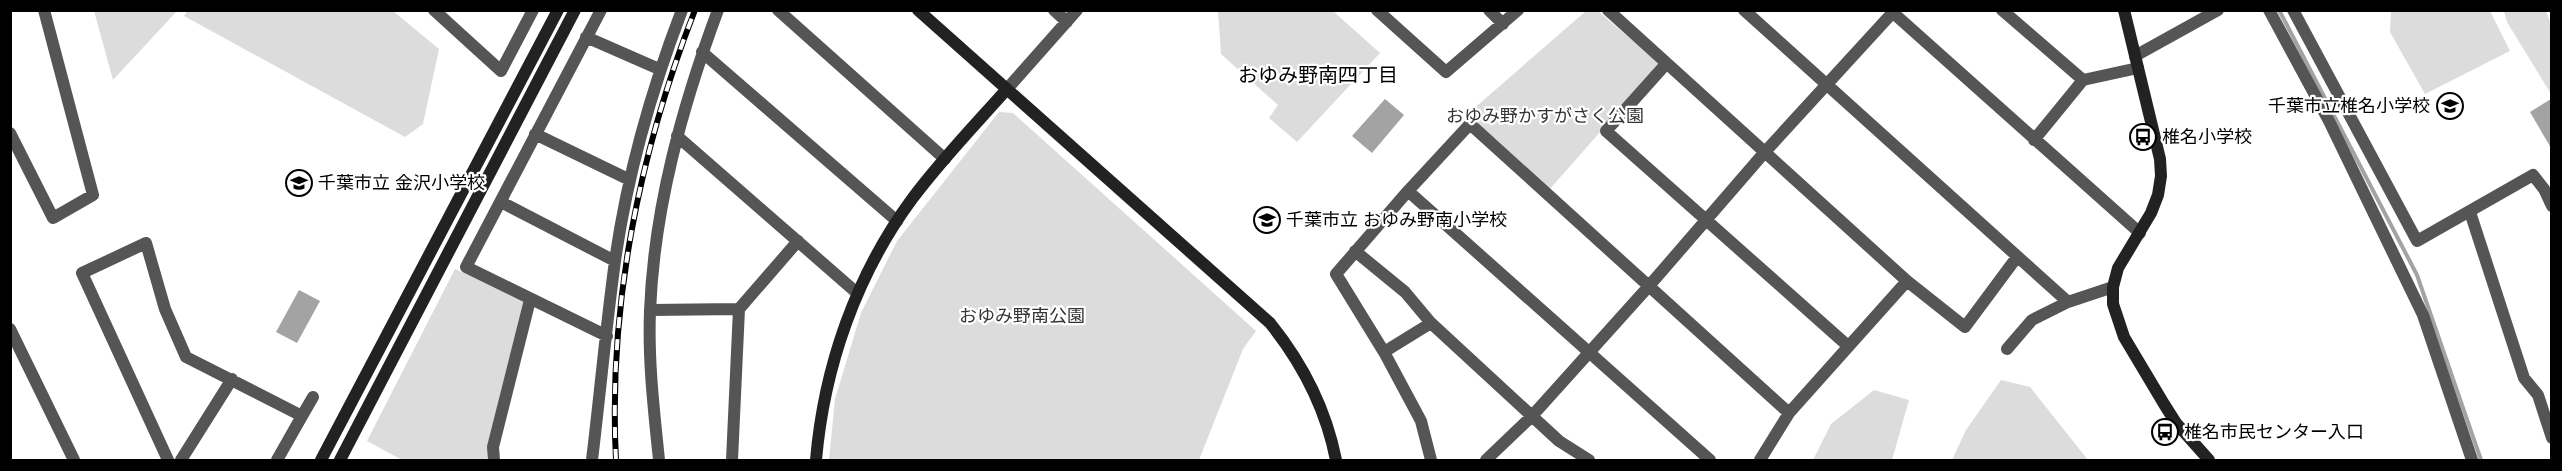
<svg xmlns="http://www.w3.org/2000/svg" width="2562" height="471" viewBox="0 0 2562 471" font-family="Helvetica,'Noto Sans JP',sans-serif">
	<style>
		.green { fill: #dcdcdc }
		.water { fill: #a3a3a3 }
		.lines { fill: none; stroke-linecap: round; stroke-linejoin: round }
		.stream { stroke: #a3a3a3; stroke-width: 4 }
		.street { stroke: #555; stroke-width: 12 }
		.secondary { stroke: #222; stroke-width: 12 }
		.rail-casing { stroke: #000; stroke-width: 6 }
		.rail { stroke: #fff; stroke-width: 4; stroke-dasharray: 11; stroke-linecap: butt }
		.labels { text-anchor: middle; stroke-width: 4.5; stroke-linejoin: round; paint-order: stroke }
		.poi-label { font-size: 18px; fill: #000; stroke: #fff; text-anchor: start }
		.park-label { font-size: 18px; fill: #333; stroke: #fff }
		.neighbourhood-label { font-size: 20px; fill: #000; stroke: #fff }
	</style>
	<rect width="100%" height="100%" fill="#fff"/>
	<path class="green" d="M188 10 393 11 439 49 423 124 405 137 184 16Z
		M94 11V10L177 11 113 80Z
		M1218 11H1333L1380 53 1297 142 1269 118 1278 105 1221 54Z
		M1586 11H1598L1660 64 1549 190 1464 117Z
		M2391 11H2490L2510 51 2425 94 2390 32Z
		M2504 11H2546L2551 24V94L2507 22Z
		M999 112 1013 113 1256 331 1243 349 1199 460H829L835 399 861 313 897 241Z
		M455 269 525 301 487 460H402L367 441Z
		M2001 380 2030 387 2088 460H1952L1966 430Z
		M1874 390 1909 400 1892 460H1813L1831 424Z"/>
	<path class="water" d="M1385 99 1404 115 1372 153 1352 136Z
		M2551 99V148L2530 112Z
		M299 290 320 301 297 343 276 332Z"/>
	<g class="lines">
		<path class="stream" d="M2279 10 2417 275 2481 460"/>
		<path class="street" d="M434 10 501 71 533 10
			M601 10 466 267 607 336
			M778 10 945 159
			M1054 10 1067 22
			M1377 10 1446 72 1518 10
			M1489 10 1503 24
			M1608 10 1907 281 1965 327 2017 257
			M1744 10 2068 302 2113 287
			M1890 10 2140 233
			M2002 10 2083 80
			M2269 10 2329 121 2423 315 2472 460
			M2293 10 2417 241 2533 175 2544 189 2552 206
			M586 37 659 69
			M702 52 897 221
			M2135 56 2218 10
			M1666 64 1606 131 1848 346
			M1007 89 1077 10
			M10 133 53 218 93 195 44 10
			M535 134 630 180
			M677 136 857 293
			M2034 140 2083 80 2138 68
			M1408 191 1710 460
			M501 202 615 261
			M2470 212 2524 378 2538 395 2552 438
			M1355 251 1405 292 1431 323 1559 441 1589 460
			M650 310 739 309 798 241
			M10 329 74 460
			M2007 349 2032 320 2068 302
			M1384 352 1431 323
			M302 416 313 397
			M168 460 82 273 146 243 165 309 186 357 302 416 277 460
			M181 460 232 379
			M494 460 493 447 530 300
			M592 460C600 394 606 327 615 261 627 176 651 91 682 10
			M659 460C654 411 648 361 650 311 654 208 682 107 718 10
			M732 460 739 309
			M1431 460 1421 421 1384 352 1336 274 1408 191 1470 124 1789 413
			M1486 460 1532 416 1649 286 1764 153 1895 10
			M1760 460 1789 413 1907 281"/>
		<path class="secondary" d="M918 10 1270 323C1303 364 1326 409 1336 460
			M2124 10 2160 159 2161 176 2158 195 2151 213 2118 268 2113 287V304L2124 337 2164 404 2176 423 2209 460
			M321 460 558 10
			M340 460 575 10
			M816 460C824 367 856 275 912 199 941 160 975 125 1007 89"/>
		<defs>
			<path id="rail" d="M616 460C608 307 639 153 695 10"/>
		</defs>
		<use href="#rail" class="rail-casing"/>
		<use href="#rail" class="rail"/>
	</g>
	<defs>
		<symbol id="school-ring" viewBox="-11 -11 22 22"><circle r="9.5" fill="#fff" stroke="#000" stroke-width="1.5"/><path d="M0-5L7-2L0 1L-7-2ZM-4 1L0 2.5L4 1V4Q0 6-4 4Z" fill="#000"/></symbol>
		<symbol id="bus-ring" viewBox="-11 -11 22 22"><circle r="9.5" fill="#fff" stroke="#000" stroke-width="1.5"/><path d="M-5-6H5V4H4V6H2V4H-2V6H-4V4H-5ZM-3.5-4V0h7V-4ZM-3.5 1.2v1.5H-2V1.2ZM2 1.2v1.5H3.5V1.2Z" fill="#000"/></symbol>
	</defs>
	<g fill-rule="evenodd">
		<use href="#school-ring" x="2435" y="91" width="30" height="30"/>
		<use href="#bus-ring" x="2128" y="122" width="30" height="30"/>
		<use href="#school-ring" x="284" y="168" width="30" height="30"/>
		<use href="#school-ring" x="1252" y="205" width="30" height="30"/>
		<use href="#bus-ring" x="2150" y="417" width="30" height="30"/>
	</g>
	<g class="labels">
		<g class="poi-label">
			<text x="2430" y="112" text-anchor="end">千葉市立椎名小学校</text>
			<text x="2162" y="143">椎名小学校</text>
			<text x="318" y="189">千葉市立 金沢小学校</text>
			<text x="1286" y="226">千葉市立 おゆみ野南小学校</text>
			<text x="2184" y="438">椎名市民センター入口</text>
		</g>
		<g class="park-label">
			<text x="1545" y="122">おゆみ野かすがさく公園</text>
			<text x="1022" y="322">おゆみ野南公園</text>
		</g>
		<g class="neighbourhood-label">
			<text x="1318" y="82">おゆみ野南四丁目</text>
		</g>
	</g>
	<rect width="2562" height="471" fill="none" stroke="#000000" stroke-width="24"/>
</svg>
